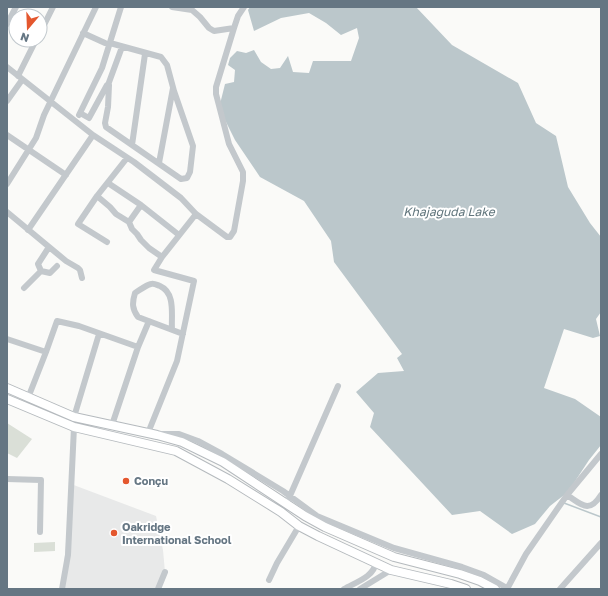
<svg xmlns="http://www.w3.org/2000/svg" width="608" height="596" viewBox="0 0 608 596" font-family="'Golos Text',sans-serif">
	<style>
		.built { fill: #e8e9e9 }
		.green { fill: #dadfd7 }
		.water { fill: #bbc7cb }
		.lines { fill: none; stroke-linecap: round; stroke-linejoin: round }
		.stream { stroke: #bbc7cb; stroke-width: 1.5 }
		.major-casing { stroke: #b5babe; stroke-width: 10 }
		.minor { stroke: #c3c8cc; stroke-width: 6 }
		.major { stroke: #fff; stroke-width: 8 }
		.poi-dot { fill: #e4572e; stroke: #fff; stroke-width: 1.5 }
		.labels { text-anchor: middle; stroke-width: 4; stroke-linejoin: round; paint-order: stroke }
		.poi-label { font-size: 11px; font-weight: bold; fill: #657683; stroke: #fff; text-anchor: start }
		.water-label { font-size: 12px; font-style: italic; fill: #60757c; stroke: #fff }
	</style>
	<rect width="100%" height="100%" fill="#fafaf8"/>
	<path class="built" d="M71 484 156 516 163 550 165 572 158 589H62Z"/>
	<path class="green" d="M7 423 32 439 17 458 7 453Z
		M55 542V551L34 552V543Z"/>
	<path class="water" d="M250 7H416L452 45 518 83 536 123 556 136 568 187 590 223 601 237V312L596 319 600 336 593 338 564 329 544 388 575 399 601 417V445L589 460 568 492 550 506 535 524 512 534 480 511 452 515 370 427 374 413 356 392 378 373 404 371 397 358 402 354 334 262 331 241 304 201 260 177 235 140 219 108 225 84 234 82 235 70 228 65 230 58 237 51 246 53 254 50 261 62 271 69 280 68 288 56 293 72 309 73 313 61H351L359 38 357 28 341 35 326 23 309 13 281 18 254 31 248 10Z"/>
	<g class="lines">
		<path class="stream" d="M564 503 601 517"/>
		<defs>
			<path id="major" d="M7 388 74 417 157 435 182 442 223 462 305 516 325 527 394 557 460 574 480 581 495 589
				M7 399 74 427 176 451 228 479 281 512 299 526 318 536 391 570 451 584 466 589"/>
		</defs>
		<use href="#major" class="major-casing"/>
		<path class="minor" d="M7 24 16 7
			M234 28 238 16 244 7
			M40 33 53 7
			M83 33 105 43
			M7 67 93 135 134 162 181 198 196 214 227 237H230L234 231 243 181V172L229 144 216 94V87L234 28 214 31 209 28 200 17 192 10 172 7
			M18 76 36 40
			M108 85 122 47
			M7 101 22 80
			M80 113 89 118 107 85H109L108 107 105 123 106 127 181 179 187 178 190 172 193 146 174 91 167 65 161 57 110 43
			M79 115 102 68 121 7
			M7 135 66 175
			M132 145 145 54
			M159 163 173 88
			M108 183 141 205
			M7 184 36 138 44 115 96 7
			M97 196 110 207 116 214 129 222 132 229 137 234 141 240 149 248 162 257
			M7 212 66 261 78 268 80 270 82 278
			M129 222 141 205 179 235
			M28 230 93 135
			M107 242 78 224 97 196 127 158
			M41 271 38 264 49 247
			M24 288 41 271 50 273 57 266
			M172 329C171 316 176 293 160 286 157 285 154 283 151 284 146 285 140 290 135 293 132 303 132 309 138 317L183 334
			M7 339 46 352
			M28 398 46 352 57 321 79 326 138 347
			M74 417 99 334
			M112 425 138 347 149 321
			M148 433 177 361 194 281 154 270 162 257 196 214
			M160 434H179L198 441 222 454 283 491 317 516 394 548 462 567 484 575 507 588
			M601 454 567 495C582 505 589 514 601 495
			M7 479 41 480 40 532
			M289 498 338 386
			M269 580 277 563 299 526
			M62 589 68 555 74 427
			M158 589 165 572
			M344 589C356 582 374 577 376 562
			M360 589 391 570
			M507 589 526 554 567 495
			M560 589 601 543"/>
		<use href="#major" class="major"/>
	</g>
	<g class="poi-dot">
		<circle cx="126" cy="481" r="4"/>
		<circle cx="114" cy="533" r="4"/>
	</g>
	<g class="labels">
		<g class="poi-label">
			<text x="134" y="485">Conçu</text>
			<text x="122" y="531">Oakridge<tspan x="122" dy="13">International School</tspan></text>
		</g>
		<g class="water-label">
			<text x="449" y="216">Khajaguda Lake</text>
		</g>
	</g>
	<rect width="608" height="596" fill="none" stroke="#657683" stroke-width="16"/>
	<g transform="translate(28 28) rotate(199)"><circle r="19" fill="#ffffff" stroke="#c1c8cd"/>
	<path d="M0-3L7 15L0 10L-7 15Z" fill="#e4572e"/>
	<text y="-6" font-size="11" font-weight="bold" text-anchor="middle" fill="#657683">N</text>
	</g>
</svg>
